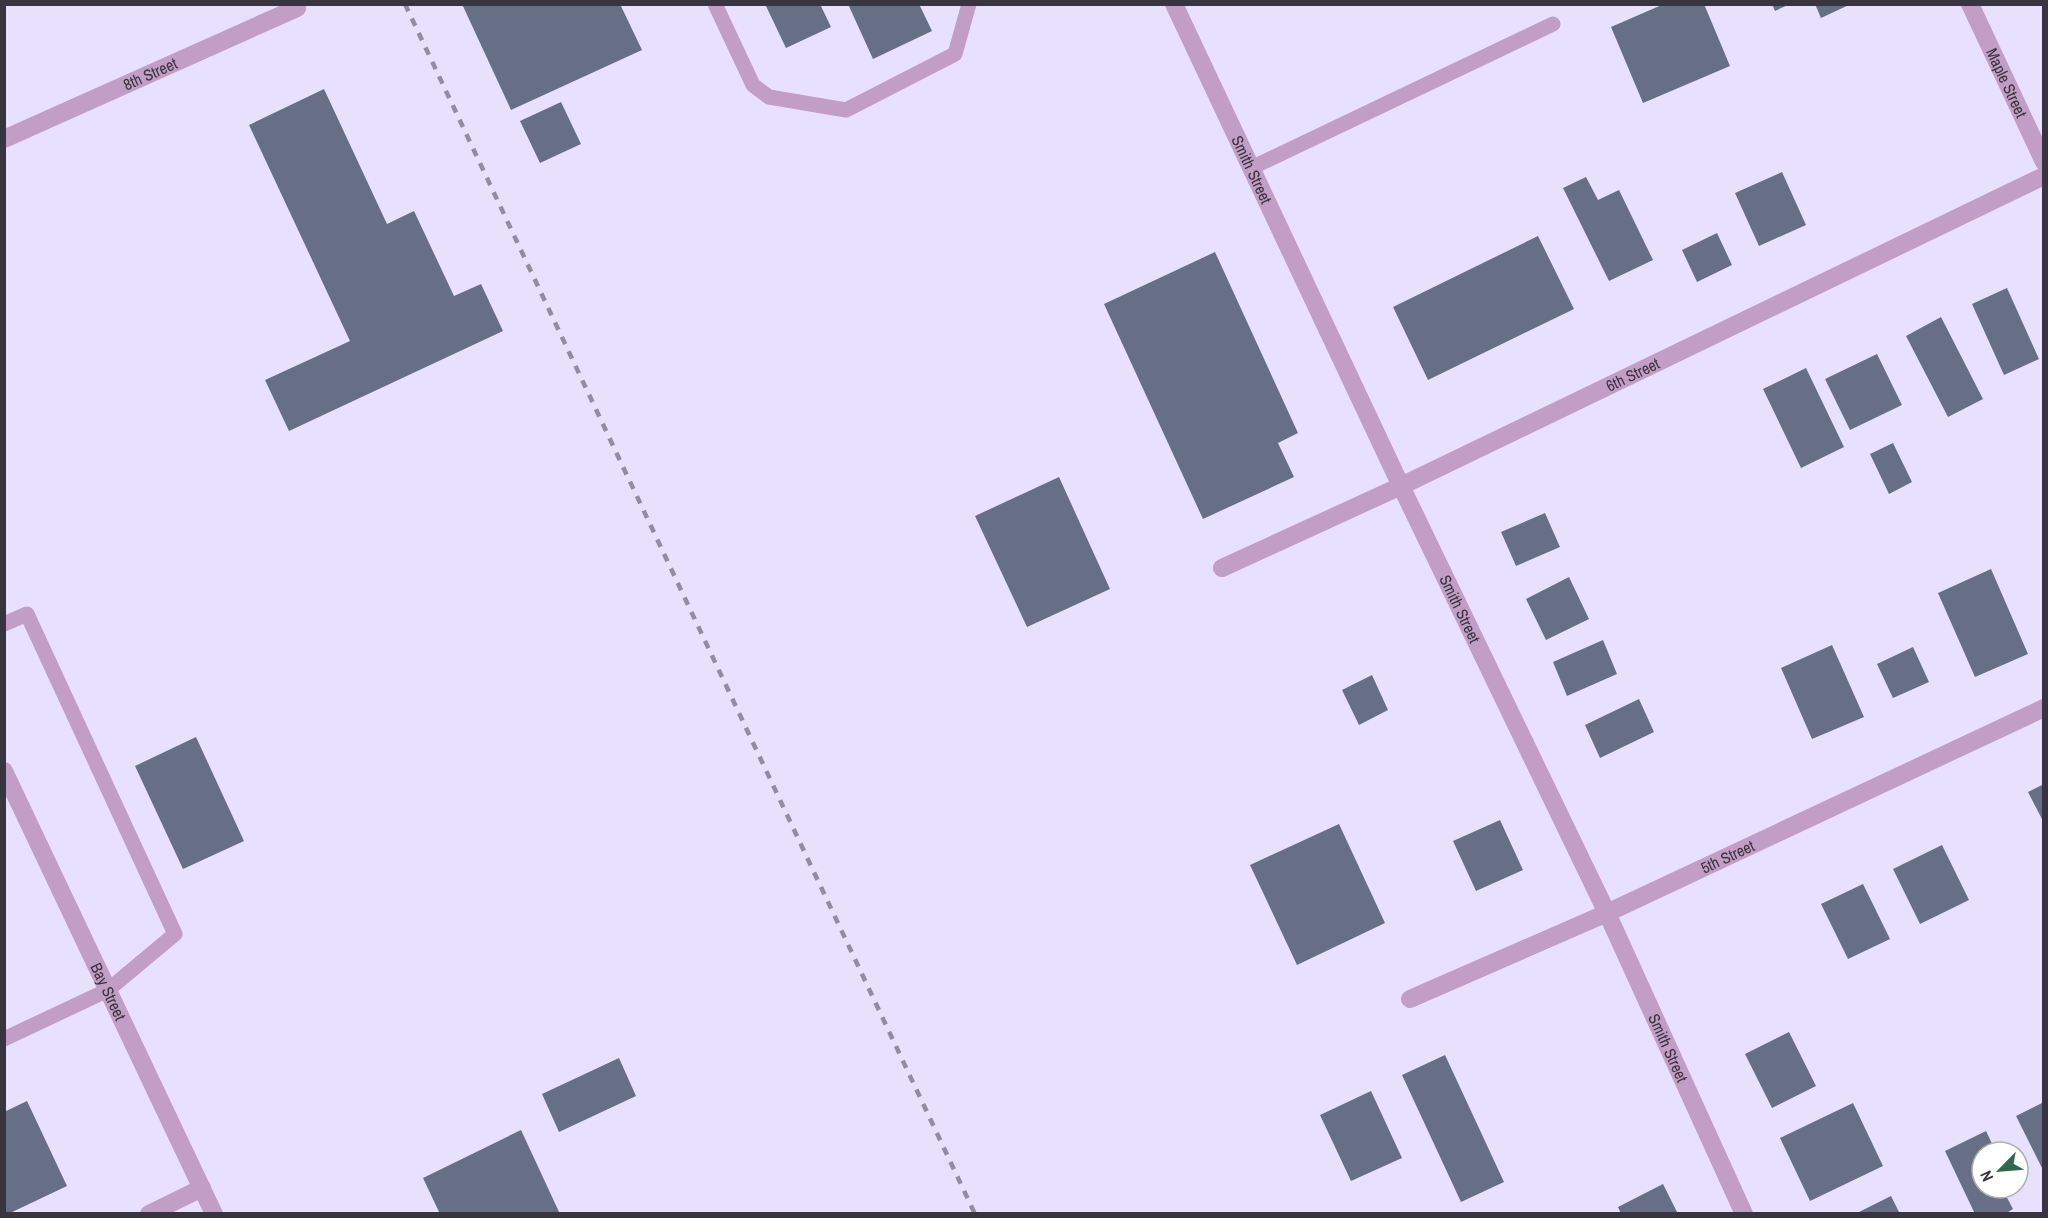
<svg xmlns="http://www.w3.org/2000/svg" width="2048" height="1218" viewBox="0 0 2048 1218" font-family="'Archivo Narrow',sans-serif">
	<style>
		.building { fill: #676f87 }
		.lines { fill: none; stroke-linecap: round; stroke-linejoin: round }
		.lane { stroke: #c29dc5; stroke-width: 15 }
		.street { stroke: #c29dc5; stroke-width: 18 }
		.rail { stroke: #918ca0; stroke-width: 4.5; stroke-dasharray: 8 8; stroke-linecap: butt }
		.labels { text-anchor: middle; stroke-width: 6; stroke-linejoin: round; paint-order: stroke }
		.street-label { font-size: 16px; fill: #383540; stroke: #fff }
	</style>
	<rect width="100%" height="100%" fill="#e8e1fd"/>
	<path class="building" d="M462 4H620L642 50 511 110Z
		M765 4H820L831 27 786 48Z
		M848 4H919L932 31 873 59Z
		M1664 4H1704L1730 66 1643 103 1611 27Z
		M1772 4H1790L1775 11Z
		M1815 4H1851L1821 18Z
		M324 89 387 224 414 211 454 296 481 284 503 331 289 431 265 380 350 341 249 125Z
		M561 102 581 144 540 163 520 121Z
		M1782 172 1806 225 1759 246 1735 193Z
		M1586 177 1598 200 1619 190 1653 260 1609 281 1563 188Z
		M1717 233 1732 265 1697 282 1682 250Z
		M1538 236 1574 309 1428 380 1393 307Z
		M1215 252 1298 433 1278 443 1294 477 1203 519 1104 304Z
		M2007 288 2039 359 2004 375 1972 304Z
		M1941 317 1983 399 1948 417 1906 336Z
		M1877 354 1902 405 1850 430 1825 379Z
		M1806 368 1844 447 1801 468 1763 389Z
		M1893 443 1912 482 1889 494 1870 454Z
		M1059 477 1110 589 1027 627 975 516Z
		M1545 513 1560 547 1516 566 1501 532Z
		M1991 569 2028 654 1975 677 1938 593Z
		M1569 577 1589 619 1546 640 1526 599Z
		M1603 640 1617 674 1567 696 1553 662Z
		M1832 645 1864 717 1812 739 1781 668Z
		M1913 647 1929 682 1893 698 1877 664Z
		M1372 675 1388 710 1359 725 1342 690Z
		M1639 699 1654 732 1600 758 1585 725Z
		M196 737 244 841 183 869 135 766Z
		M2044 784V823L2028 792Z
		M1500 820 1523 870 1476 891 1453 841Z
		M1339 824 1385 923 1297 965 1250 865Z
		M1942 845 1969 900 1920 924 1893 869Z
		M1863 884 1890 939 1848 959 1821 904Z
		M1789 1032 1816 1086 1772 1108 1745 1054Z
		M1445 1055 1504 1182 1461 1202 1402 1075Z
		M619 1058 636 1096 559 1132 542 1094Z
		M1371 1091 1402 1158 1351 1181 1320 1115Z
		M27 1101 67 1186 8 1214H4V1112Z
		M2044 1102V1172L2016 1116Z
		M1853 1103 1883 1166 1810 1201 1780 1138Z
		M521 1130 560 1214H440L423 1178Z
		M1986 1131 1996 1152H1982V1188H2002L2013 1209 2005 1214H1975L1945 1151Z
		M1663 1184 1678 1214H1621L1618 1207Z
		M1891 1196 1900 1214H1855Z"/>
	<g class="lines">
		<path class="lane" d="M715 4 753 85 769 97 846 110 955 54 969 4
			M1251 168 1553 24
			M4 624 27 614 175 934 108 990 4 1039"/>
		<g class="street">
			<path id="s1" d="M1174 4 1401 486 1607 913 1744 1214"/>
			<path id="s2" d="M1970 4 2044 162"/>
			<path id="s3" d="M4 139 297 8"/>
			<path id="s4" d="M1222 568 1401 486 2044 176"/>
			<path id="s5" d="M4 771 214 1214"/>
			<path id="s6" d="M1410 999 1607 913 2044 708"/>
			<path d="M149 1214 202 1188"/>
		</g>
		<path class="rail" d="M405 4 975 1214"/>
	</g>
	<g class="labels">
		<g class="street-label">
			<text dy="6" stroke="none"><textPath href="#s3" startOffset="160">8th Street</textPath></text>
			<text dy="6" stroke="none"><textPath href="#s2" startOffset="87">Maple Street</textPath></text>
			<text dy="6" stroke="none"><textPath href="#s1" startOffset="183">Smith Street</textPath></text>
			<text dy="6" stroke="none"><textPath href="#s4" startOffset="454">6th Street</textPath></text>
			<text dy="6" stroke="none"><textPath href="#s1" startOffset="669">Smith Street</textPath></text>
			<text dy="6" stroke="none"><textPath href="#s6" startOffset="348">5th Street</textPath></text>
			<text dy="6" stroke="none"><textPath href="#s5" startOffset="244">Bay Street</textPath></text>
			<text dy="6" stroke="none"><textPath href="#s1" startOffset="1155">Smith Street</textPath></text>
		</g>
	</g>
	<rect width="2048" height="1218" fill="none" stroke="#383540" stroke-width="12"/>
	<g transform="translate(2000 1170) rotate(245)"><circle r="28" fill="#ffffff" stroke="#afaeb3" stroke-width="1.5"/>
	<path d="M0-4.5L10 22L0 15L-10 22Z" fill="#2f6851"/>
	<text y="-9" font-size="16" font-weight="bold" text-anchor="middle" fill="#383540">N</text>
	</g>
</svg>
